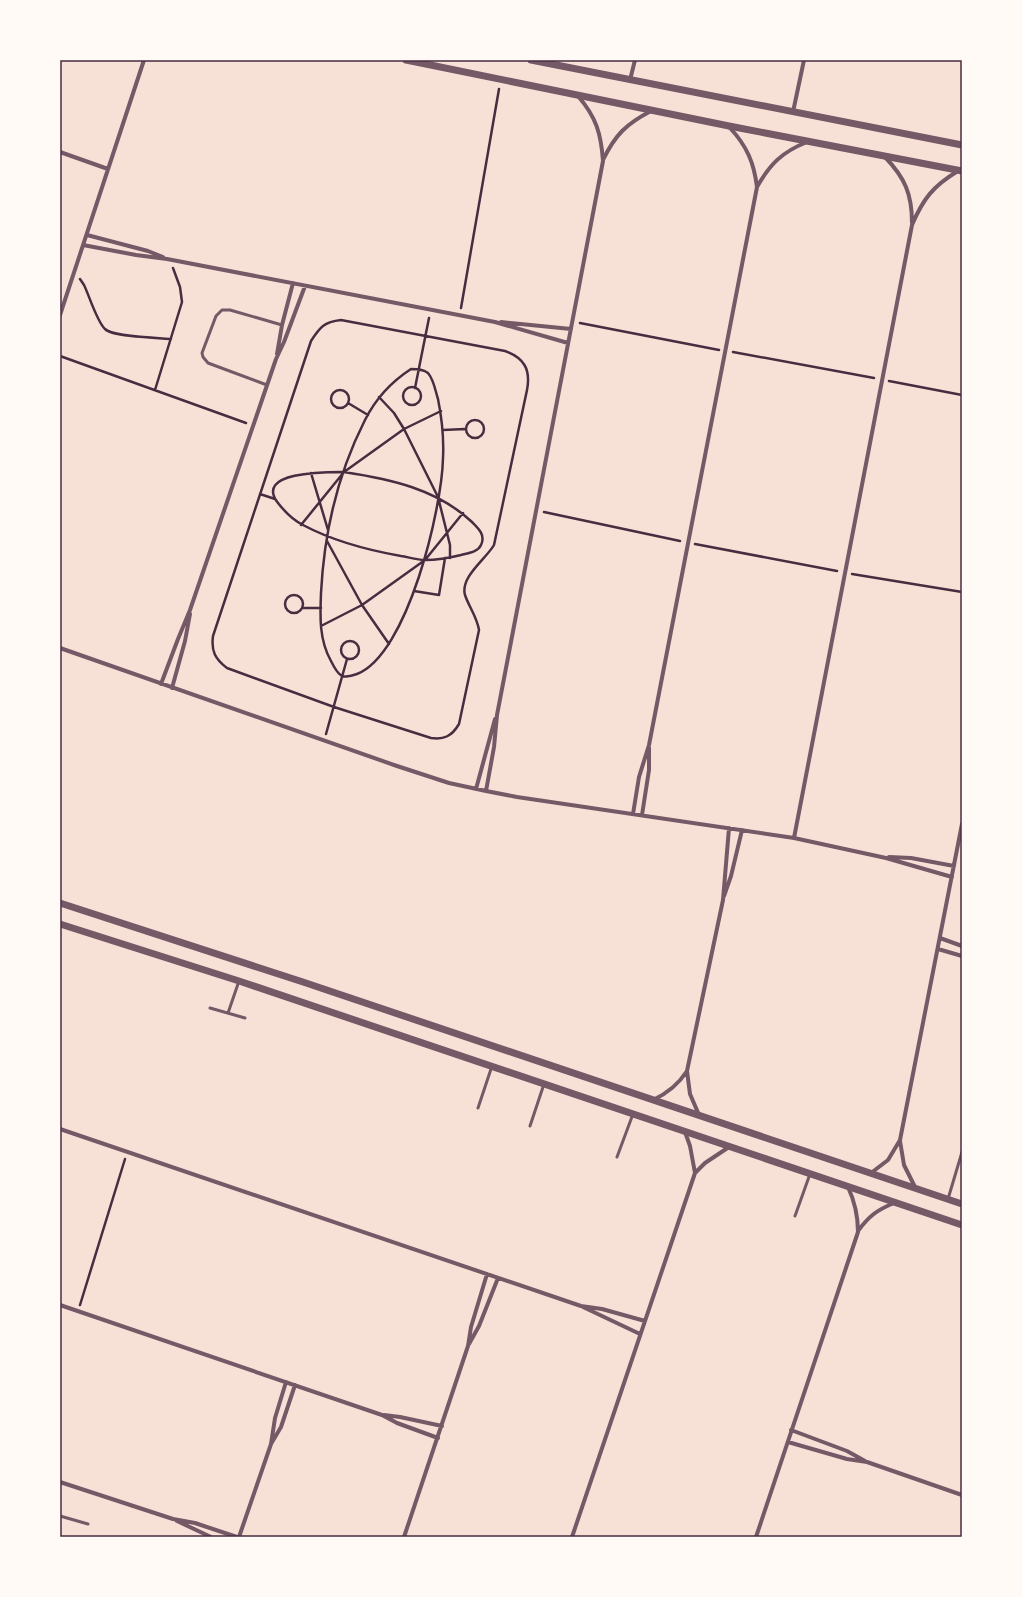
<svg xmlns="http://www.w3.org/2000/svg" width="1022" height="1597" viewBox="0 0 1022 1597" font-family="Cabin,sans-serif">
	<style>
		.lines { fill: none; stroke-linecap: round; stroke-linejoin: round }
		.path { stroke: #4a2c40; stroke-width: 2.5 }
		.service { stroke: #755966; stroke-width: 3 }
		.minor { stroke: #755966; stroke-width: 4 }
		.tertiary { stroke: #755966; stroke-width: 7 }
		.neatline { fill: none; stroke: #4a2c40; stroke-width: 1.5 }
	</style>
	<rect width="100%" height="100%" fill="#f7e1d7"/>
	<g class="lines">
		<path class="path" d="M80 279 84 285C89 295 97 322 105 329 113 337 158 338 171 339
			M461 308 499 89
			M341 320 505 351C524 358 531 369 527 390L494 545C486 559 460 577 465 595 469 607 477 617 479 630L459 724C452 736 444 740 431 738L334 707 227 668C215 659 211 651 213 636L311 341C320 327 324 322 341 320Z
			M580 323 719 350
			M733 352 874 378
			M60 356 246 423
			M411 369C417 369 423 369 428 373 434 380 435 390 438 399 442 419 444 438 443 458 442 508 408 654 357 674 341 680 338 675 331 661 319 640 320 616 321 593 324 534 338 473 365 420 376 398 391 382 411 369Z
			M889 381 962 395
			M403 396a9 9 0 1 1 18 0a9 9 0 1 1-18 0Z
			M415 388 429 318
			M331 399a9 9 0 1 1 18 0a9 9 0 1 1-18 0Z
			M155 390 182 302 180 287 173 268
			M379 397 394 413 404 429 438 497 450 545V558
			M348 403 368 415
			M466 429a9 9 0 1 1 18 0a9 9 0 1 1-18 0Z
			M443 430 465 429
			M344 472C390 479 437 489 472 522 478 528 486 535 481 545 478 552 468 553 461 555 449 558 436 560 425 560 417 560 408 557 401 556 367 550 333 541 303 525 293 520 285 512 278 503 253 471 329 472 344 472Z
			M311 473 328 530
			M260 494 275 499
			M544 512 680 541
			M301 525 344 472 404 429 441 411
			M327 541 362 605 389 644
			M695 544 837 571
			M852 574 962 592
			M414 591 439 595 445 558
			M285 604a9 9 0 1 1 18 0a9 9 0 1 1-18 0Z
			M302 608H321
			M321 626 362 605 425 560 463 513
			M341 650a9 9 0 1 1 18 0a9 9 0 1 1-18 0Z
			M326 734 347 659
			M80 1305 125 1159"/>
		<path class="service" d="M267 385 208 363 203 357 202 353 216 316 222 310H230L282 325
			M210 1008 245 1018
			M228 1013 239 981
			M478 1108 492 1066
			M530 1126 544 1084
			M617 1157 633 1114
			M948 1199 962 1152
			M795 1216 810 1174
			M60 1516 88 1524"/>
		<path class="minor" d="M630 80 635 60
			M793 112 804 60
			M60 152 108 169
			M885 157C905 178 912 194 912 223
			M603 160C615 135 626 124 651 111
			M757 187C770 164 782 152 807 142
			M87 235 148 251 163 257
			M83 245 136 255 167 259 495 322 568 343
			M60 315 144 60
			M501 322 571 329
			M277 354 282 325 293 283
			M60 648 397 766 449 783 486 791 517 797 794 838 886 858 952 877
			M161 684 178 639 190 610 276 359 284 342 305 286
			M172 688 185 641 190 614
			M476 789 495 719
			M486 791 494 747 497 715 603 161C601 133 596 117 578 96
			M633 814 639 777 649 745 757 187C754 163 747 146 730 128
			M642 815 649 770V747
			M794 838 912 225C923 199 933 186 958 171
			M889 857 911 858 954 866
			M724 896 731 876 742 830
			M940 938 962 946
			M938 949 962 956
			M653 1100C668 1093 678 1085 687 1071
			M699 1115 690 1094 687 1071 723 900 729 828
			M60 1129 581 1306 602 1309 645 1321
			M685 1132 690 1146 695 1173
			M900 1141 904 1165 915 1187
			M871 1173 888 1160 900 1140 962 824
			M858 1231C869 1216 877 1210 894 1203
			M60 1305 382 1415 397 1423 438 1438
			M583 1307 640 1334
			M469 1344 479 1326 498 1278
			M384 1415 400 1417 442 1426
			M791 1430 847 1451 865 1461
			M788 1442 847 1459 867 1462 962 1495
			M271 1444 281 1427 295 1385
			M60 1482 173 1519 195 1523 237 1537
			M177 1521 211 1537
			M239 1537 271 1444 275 1418 286 1382
			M404 1537 468 1346 471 1327 487 1274
			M572 1537 695 1173 705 1163 729 1147
			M756 1537 858 1232C858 1215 855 1202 848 1187"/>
		<path class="tertiary" d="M406 60 729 126 962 171
			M531 60 962 145
			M60 903 303 982 962 1204
			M60 924 239 981 962 1225"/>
	</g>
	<rect width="1022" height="1597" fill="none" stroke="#fffaf5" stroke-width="122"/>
	<rect x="61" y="61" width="900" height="1475" class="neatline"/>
</svg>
